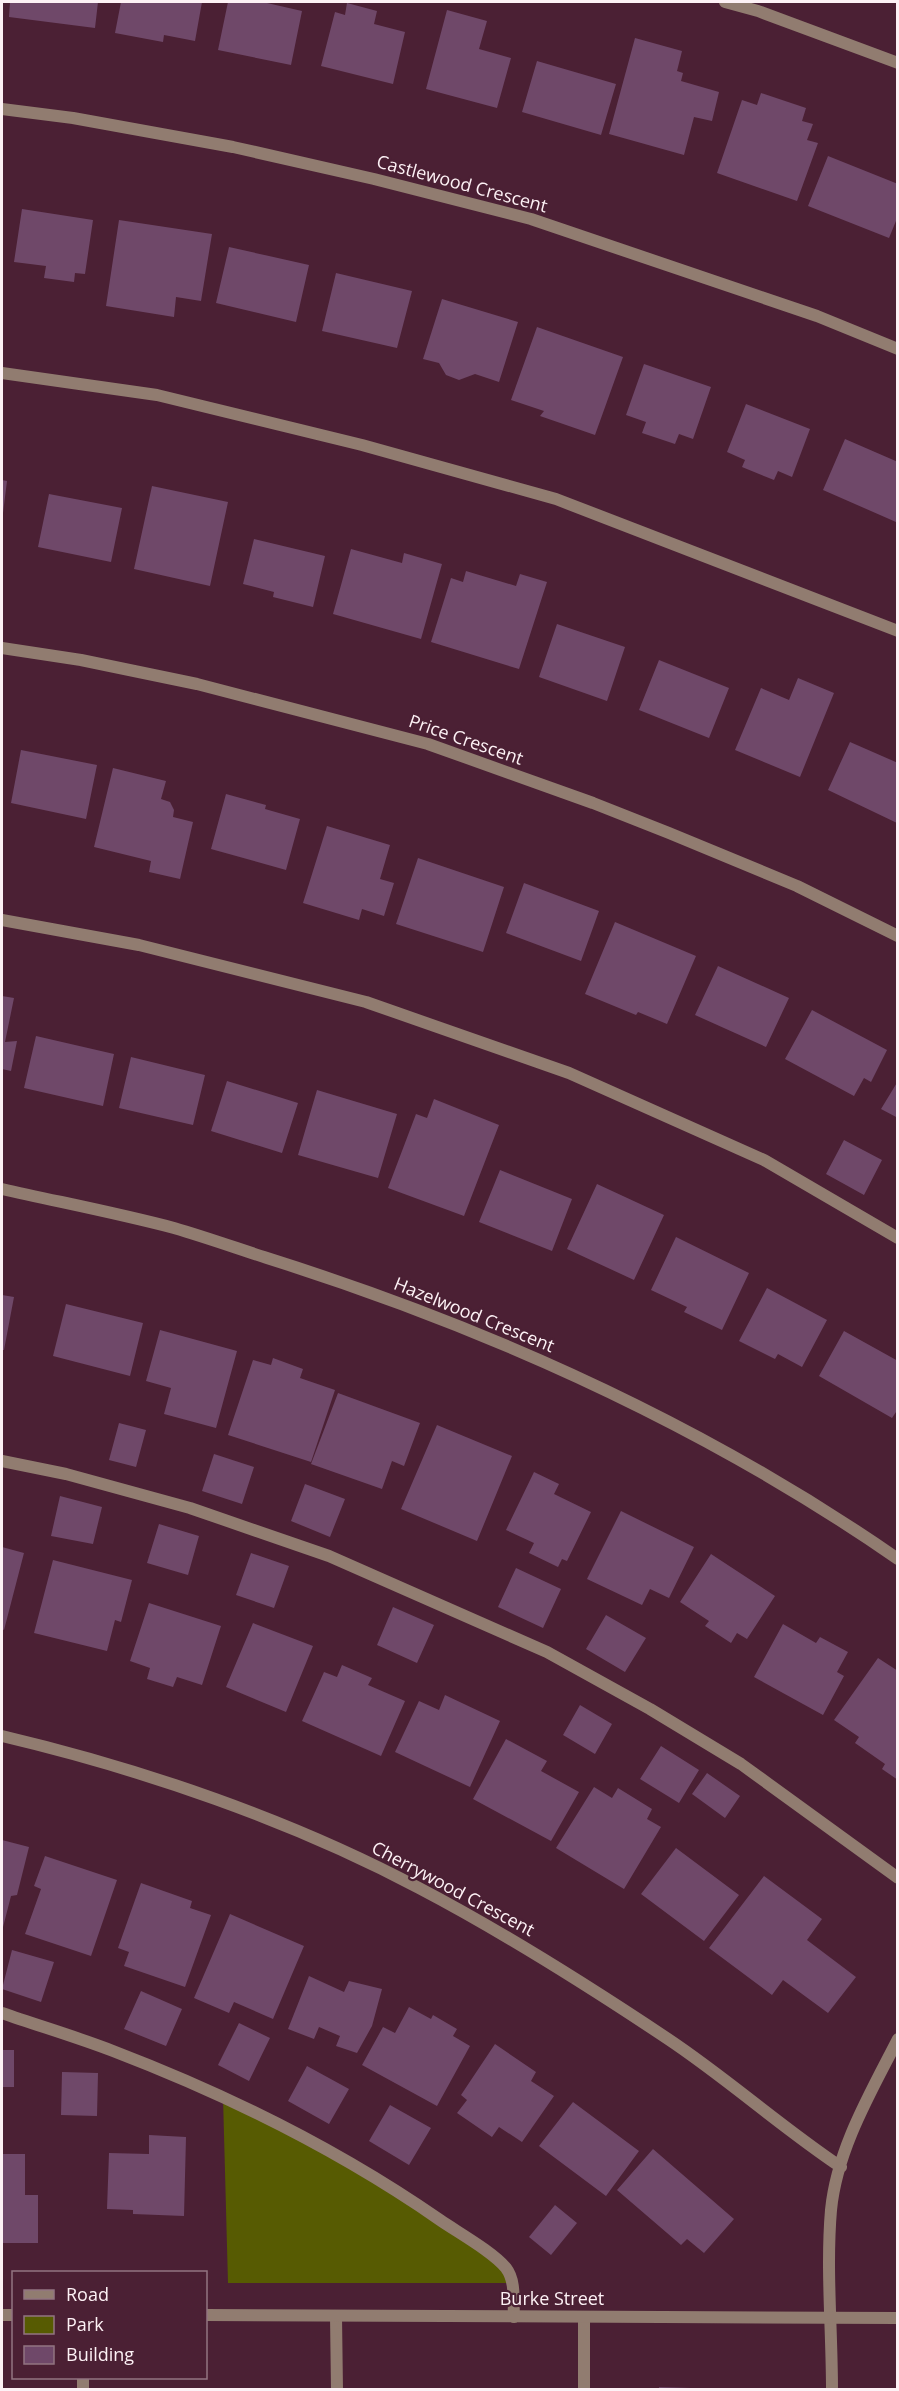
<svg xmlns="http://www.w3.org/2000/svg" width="899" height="2391" viewBox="0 0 899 2391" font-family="'Open Sans',sans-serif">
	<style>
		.green { fill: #575b02 }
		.building { fill: #6f4869 }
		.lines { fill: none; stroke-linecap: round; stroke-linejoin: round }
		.service { stroke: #917c70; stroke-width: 12 }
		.minor { stroke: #917c70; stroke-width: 12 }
		.tertiary { stroke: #917c70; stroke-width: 12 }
		.labels { text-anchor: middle; stroke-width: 4.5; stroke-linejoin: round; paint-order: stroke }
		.street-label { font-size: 18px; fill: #fdf1f5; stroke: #4b2034 }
	</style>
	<rect width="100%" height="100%" fill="#4b2034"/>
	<path class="green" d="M223 2097 294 2132 497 2260 513 2283H228Z"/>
	<path class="building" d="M10 2H98L95 28 9 17Z
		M121 2H202L195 41 164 35 163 42 115 33Z
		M228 2H267V3L302 11 291 65 218 50Z
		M347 3 377 11 374 24 405 32 393 84 321 66 335 12 345 15Z
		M447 10 487 21 479 49 511 58 497 108 426 89Z
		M635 38 682 51 677 71 683 73 681 81 719 92 712 121 694 117 684 155 609 134Z
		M537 61 616 84 601 135 522 112Z
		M761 93 806 108 802 121 813 124 807 140 818 143 797 201 717 173 742 100 757 105Z
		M828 156 898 184V216L889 238 808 206Z
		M22 209 93 220 85 274 75 273 74 282 44 278 46 266 14 262Z
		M119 220 212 234 201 301 176 297 174 317 106 306Z
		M229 247 309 265 296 322 216 303Z
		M336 273 412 291 397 348 322 331Z
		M442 299 518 322 499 382 475 374 459 380 446 375 439 363 423 359Z
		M537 327 623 357 595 435 540 416 544 411 511 400Z
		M644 364 711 387 693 439 679 434 675 444 642 433 646 422 626 415Z
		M746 404 810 429 792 477 778 471 774 480 742 467 745 460 727 452Z
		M845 439 898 462 896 522 823 490Z
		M2 480 7 481 3 513H2Z
		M152 486 228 502 210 586 134 569Z
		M49 494 122 508 111 562 38 547Z
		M254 539 325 556 313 607 273 597 274 592 243 584Z
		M351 549 402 563 404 553 442 564 421 639 333 614Z
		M466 571 516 586 520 574 547 582 519 669 431 642 451 578 463 582Z
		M557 624 625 647 607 701 539 677Z
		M659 660 729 688 709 738 639 710Z
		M798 678 834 693 800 777 735 750 761 688 789 700Z
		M850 742 898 763 897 823 828 790Z
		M21 750 97 765 86 819 11 803Z
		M113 768 166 781 161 799 170 802 174 810 173 817 193 822 180 879 149 872 151 861 94 847Z
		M226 794 266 805 265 809 300 819 286 870 211 849Z
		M327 826 390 845 380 879 394 883 384 916 362 909 359 920 303 903Z
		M418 858 504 887 483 952 396 924Z
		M524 883 599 911 581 961 506 933Z
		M615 922 696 956 667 1024 638 1012 636 1015 585 994Z
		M718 966 789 998 766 1047 695 1015Z
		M2 996 14 998 5 1042 17 1041 11 1071 2 1069Z
		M812 1010 887 1050 871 1082 864 1078 854 1096 785 1059Z
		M36 1036 114 1054 103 1106 24 1088Z
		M131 1057 205 1075 193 1125 119 1108Z
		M227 1081 298 1103 282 1153 211 1131Z
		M898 1081V1118L881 1109Z
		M317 1090 397 1114 378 1178 298 1155Z
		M434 1099 499 1125 464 1216 388 1188 416 1114 427 1118Z
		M844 1140 882 1160 864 1195 826 1174Z
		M500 1170 572 1199 552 1251 479 1222Z
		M597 1184 664 1215 634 1280 567 1249Z
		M676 1237 749 1273 722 1330 684 1312 687 1307 651 1290Z
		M767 1288 827 1320 802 1367 778 1354 775 1359 739 1341Z
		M2 1295 14 1297 4 1350H2Z
		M66 1304 143 1323 130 1376 53 1356Z
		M160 1330 237 1351 216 1428 164 1414 171 1388 146 1381Z
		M844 1331 898 1361V1409L892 1418 819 1376Z
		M273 1358 303 1369 300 1378 335 1390 311 1462 228 1435 253 1360 271 1365Z
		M338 1393 420 1423 404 1466 392 1461 382 1489 311 1464Z
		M119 1423 146 1430 136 1467 109 1460Z
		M437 1425 512 1456 477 1541 401 1509Z
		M214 1454 254 1467 242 1504 202 1491Z
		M534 1472 559 1484 554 1494 591 1512 567 1561 562 1559 558 1567 529 1553 534 1543 506 1530Z
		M305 1484 345 1499 330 1537 291 1521Z
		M60 1496 102 1507 93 1544 51 1536Z
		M621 1511 694 1547 669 1598 650 1589 642 1605 587 1579Z
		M159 1524 199 1536 188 1575 147 1563Z
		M2 1547 24 1553 4 1630 2 1629Z
		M251 1553 289 1566 274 1608 236 1595Z
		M711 1554 775 1596 747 1639 737 1633 731 1643 705 1626 709 1621 680 1602Z
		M53 1560 132 1580 121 1622 115 1620 107 1651 34 1633Z
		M516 1568 561 1589 543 1628 498 1607Z
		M149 1603 221 1626 202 1685 177 1677 173 1687 147 1679 150 1668 130 1661Z
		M393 1607 434 1625 417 1663 377 1645Z
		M606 1615 646 1638 625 1672 586 1649Z
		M253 1623 313 1646 286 1712 226 1687Z
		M783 1624 816 1643 820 1637 848 1652 837 1672 844 1676 823 1715 754 1677Z
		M878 1658 898 1671V1780L882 1769 885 1764 855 1743 859 1737 834 1720Z
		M342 1665 372 1678 368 1685 405 1701 381 1756 302 1721 324 1672 337 1677Z
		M445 1695 500 1721 470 1787 395 1752 419 1701 439 1710Z
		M580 1705 612 1724 595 1754 563 1735Z
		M506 1739 547 1761 541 1771 579 1792 551 1841 473 1799Z
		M661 1746 699 1770 679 1803 640 1779Z
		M707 1773 740 1796 725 1818 692 1794Z
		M594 1787 612 1798 618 1788 652 1809 647 1819 661 1827 624 1889 556 1848Z
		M2 1840 29 1847 17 1895 11 1896 2 1931Z
		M676 1848 739 1895 704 1941 641 1894Z
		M45 1856 117 1880 91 1956 25 1934 41 1889 34 1886Z
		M764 1876 822 1919 807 1940 856 1977 828 2013 783 1980 772 1995 709 1948Z
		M141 1883 192 1901 190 1908 211 1915 185 1987 124 1966 129 1952 118 1948Z
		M230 1914 304 1946 273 2019 234 2002 229 2013 194 1998Z
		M12 1950 54 1962 41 2002 2 1989Z
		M309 1976 344 1992 349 1981 382 1989 372 2026 357 2053 336 2046 340 2036 319 2027 314 2039 288 2029Z
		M141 1991 182 2009 166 2046 124 2029Z
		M409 2007 431 2019 433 2015 457 2029 453 2036 470 2046 437 2106 362 2065 383 2027 395 2033Z
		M239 2023 270 2038 249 2081 218 2065Z
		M495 2044 536 2072 531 2081 554 2096 522 2142 499 2127 492 2137 457 2113 467 2100 461 2095Z
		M2 2050H14V2087H2Z
		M307 2066 349 2089 329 2124 288 2101Z
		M62 2072 98 2073 97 2116 61 2115Z
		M573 2102 639 2151 606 2196 539 2146Z
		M390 2105 431 2128 409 2165 369 2141Z
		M149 2135 186 2137 184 2216 133 2214V2210L107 2209 109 2153 149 2154Z
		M653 2149 734 2219 704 2253 687 2239 681 2245 617 2190Z
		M2 2154H25V2195H38V2243H2Z
		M555 2205 577 2223 551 2255 529 2237Z
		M659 2387 691 2388V2390H659Z"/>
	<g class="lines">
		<path class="service" d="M725 2 758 11 898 63
			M2 373 157 395 362 445 556 499 898 631
			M2 920 139 945 366 1002 569 1073 764 1160 898 1238
			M2 1461 66 1474 190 1508 329 1556 547 1652 650 1709 741 1764 898 1878
			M2 2013C39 2026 77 2037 113 2051 228 2095 339 2150 440 2220 459 2233 493 2252 506 2268 516 2281 513 2301 514 2317
			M83 2390V2378
			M584 2390V2317"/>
		<path class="minor" d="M2 109 73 118 233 147 374 179 531 219 817 316 898 349
			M2 648 81 660 197 684 428 744 593 803 669 833 797 886 898 936
			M2 1189C59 1202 117 1213 174 1228 205 1237 236 1248 267 1258 489 1328 706 1426 898 1559
			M2 1736C142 1769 291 1820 419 1888 505 1933 587 1985 668 2039 728 2079 781 2127 841 2167
			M336 2316 337 2390
			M832 2390C832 2330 826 2269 831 2210 837 2149 871 2092 898 2039"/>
		<path class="tertiary" d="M2 2315H14
			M206 2315 898 2318"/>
	</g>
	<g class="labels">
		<g class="street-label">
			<text transform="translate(462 184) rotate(15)" y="6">Castlewood Crescent</text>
			<text transform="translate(466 740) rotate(19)" y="6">Price Crescent</text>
			<text transform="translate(474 1315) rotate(22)" y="6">Hazelwood Crescent</text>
			<text transform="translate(453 1889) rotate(28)" y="6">Cherrywood Crescent</text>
			<text x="552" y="2305">Burke Street</text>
		</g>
	</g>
	<rect width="899" height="2391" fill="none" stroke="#fdf1f5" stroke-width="6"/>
	<rect x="12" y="2271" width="195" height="108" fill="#4b2034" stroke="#927481" stroke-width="1.5"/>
	<rect x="24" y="2290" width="30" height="9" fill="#917c70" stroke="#927481" stroke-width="1.5"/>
	<text x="66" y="2301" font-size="18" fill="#fdf1f5">Road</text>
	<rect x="24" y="2316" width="30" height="18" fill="#575b02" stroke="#927481" stroke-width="1.5"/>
	<text x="66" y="2331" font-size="18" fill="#fdf1f5">Park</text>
	<rect x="24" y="2346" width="30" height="18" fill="#6f4869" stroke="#927481" stroke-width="1.5"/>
	<text x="66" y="2361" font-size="18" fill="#fdf1f5">Building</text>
</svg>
